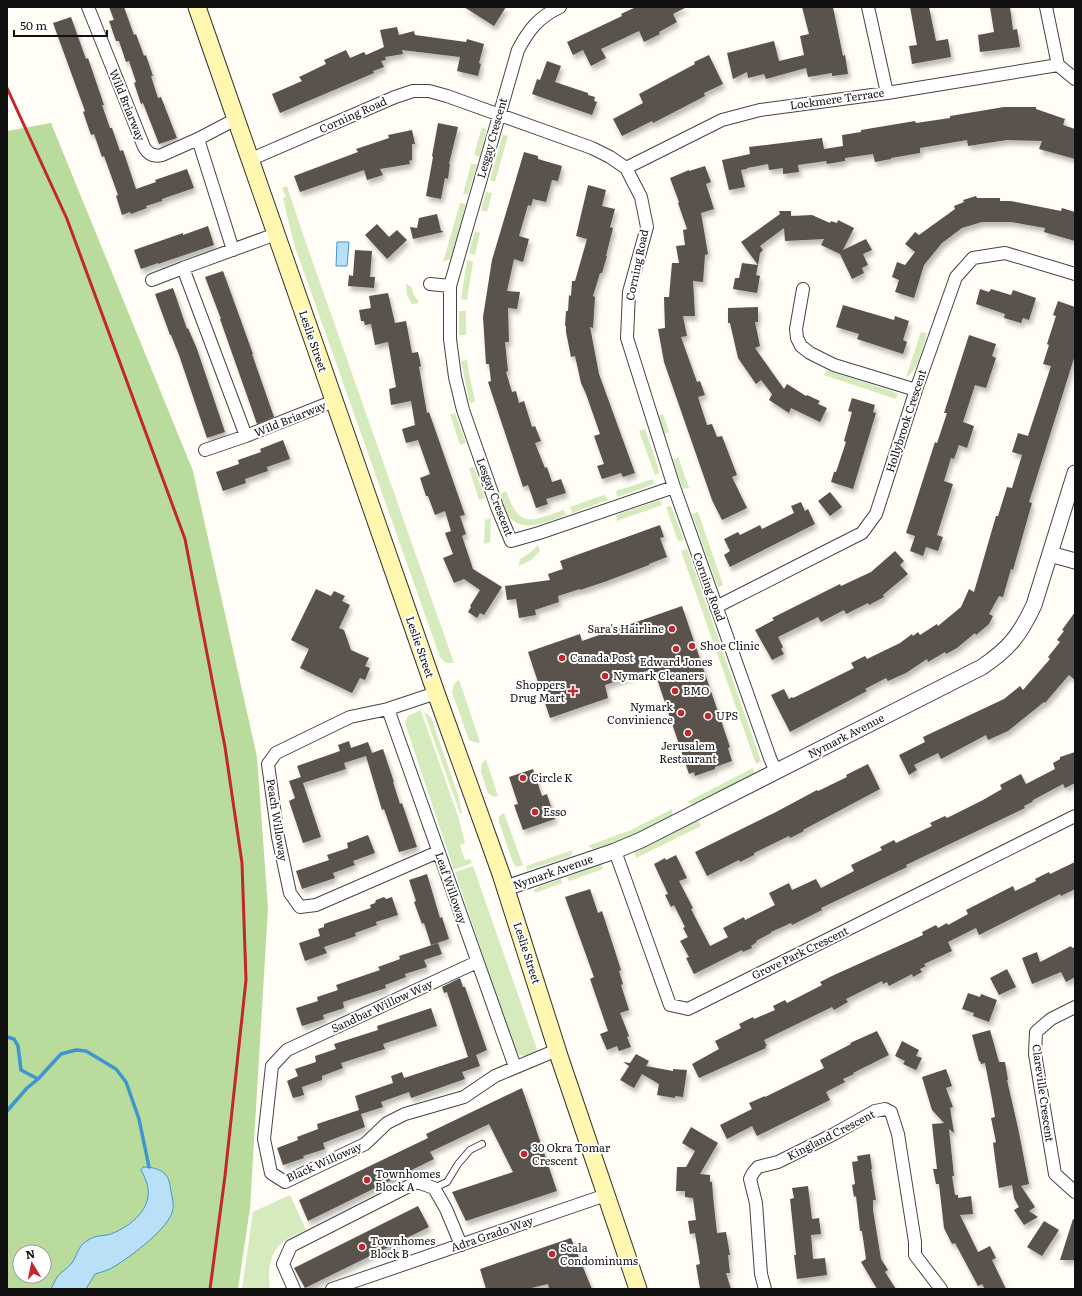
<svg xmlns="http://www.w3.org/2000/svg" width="1082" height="1296" viewBox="0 0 1082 1296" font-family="Literata,serif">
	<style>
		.green { fill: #d5ebbd }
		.forest { fill: #b9dc9c; fill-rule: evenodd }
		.water { fill: #b9e0f7; stroke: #3f96cf }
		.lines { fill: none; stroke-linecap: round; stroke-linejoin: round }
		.stream { stroke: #3f96cf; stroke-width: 3.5 }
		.building { fill: #5a524d; filter: url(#shadow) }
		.service-casing { stroke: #444; stroke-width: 8 }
		.minor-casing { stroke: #444; stroke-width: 14 }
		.tertiary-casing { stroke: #444; stroke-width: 17 }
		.secondary-casing { stroke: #333; stroke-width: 19 }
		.service { stroke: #fff; stroke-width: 6 }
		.minor { stroke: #fff; stroke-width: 12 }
		.tertiary { stroke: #fff; stroke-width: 15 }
		.secondary { stroke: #fff6b0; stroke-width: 17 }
		.rail { stroke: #c4262e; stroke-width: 3 }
		.poi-dot { fill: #c4262e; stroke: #fff; stroke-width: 1.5 }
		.labels { text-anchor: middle; stroke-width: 4; stroke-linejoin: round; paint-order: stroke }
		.street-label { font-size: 11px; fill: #111; stroke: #fff }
		.poi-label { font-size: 11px; fill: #111; stroke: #fff; text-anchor: start }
	</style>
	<defs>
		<filter id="shadow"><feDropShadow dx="2.5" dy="4.5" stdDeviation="2" flood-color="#0004"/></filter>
	</defs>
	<rect width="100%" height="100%" fill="#fffdf5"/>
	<path class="green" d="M482 127 486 129V131L480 157 474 155Z
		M504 135 508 136 495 182 490 180 502 137Z
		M471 164H477L468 195 463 194Z
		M287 186 306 243 454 663H446L440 657 294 244 283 198 286 197 282 188Z
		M486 192 492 193 487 212 481 210Z
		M460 203 466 204 451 257 450 259 443 262Z
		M475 231 480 233 475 255 469 253Z
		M467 260 473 262 467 300 461 299Z
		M406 284 412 287 413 293 419 303 412 304 407 295Z
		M459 311H466V335H459Z
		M921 332 927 333C923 346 919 371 906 377Z
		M467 360 469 374 475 401 470 404 461 361Z
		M826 370 891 391 898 394 896 399 824 375Z
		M455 413 466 443 460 445 450 414Z
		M663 414 669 432 664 434 658 416Z
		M645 429 658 467 659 473 655 475 639 431Z
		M678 457 689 488 683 489 673 460Z
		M474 467 485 498 479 500 469 468Z
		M653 479 654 483 652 485 617 497 616 491Z
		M506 491C520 530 531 521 564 510L566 515C549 521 521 535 508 515 505 509 503 501 500 494Z
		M604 495 608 500 572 513 570 507Z
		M660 500 662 505 617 521 616 515Z
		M671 506 684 540 678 541 666 507Z
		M698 512 723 585 719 587 716 582 692 514Z
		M491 518 490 542 484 544 485 520Z
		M538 545 540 551 531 560 519 566 520 559 530 553Z
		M687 549 761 761 756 764 681 551Z
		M459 680 480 742 477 743 469 740 452 692 454 684Z
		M419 711H421L458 816 465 843 460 845 465 860 470 859 472 863 454 870 406 726 405 722 408 716Z
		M424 712 431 717 458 795 462 813H460Z
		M486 759 498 796 494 797 488 793 481 772 482 763Z
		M753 768 755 774 694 805 687 802Z
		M672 809V816L625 839 593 849 588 846 631 830Z
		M504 813 523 865 516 867 512 860 499 822V816Z
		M698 820 701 826 636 858 634 852Z
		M573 850 571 856 527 870 526 866Z
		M597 865H602L603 869 569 881 567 877Z
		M473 866 538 1052 527 1056 519 1055 514 1048 455 872Z
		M561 879 562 883 535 893 534 890 540 886Z
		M290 1195 306 1230C299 1233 289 1237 283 1242 268 1254 268 1272 270 1289H242L253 1212Z"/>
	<path class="forest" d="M51 123 193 471 257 757 268 908 250 1208 238 1289H7V131ZM20 1252H44V1276H20Z"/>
	<path class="water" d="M337 242H349L347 266H336Z
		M143 1167C156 1167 168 1171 170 1185 171 1193 174 1202 173 1209 171 1227 130 1257 115 1266 109 1270 102 1272 95 1274L86 1289H51C53 1285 55 1280 58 1276 62 1271 68 1268 72 1263 79 1252 77 1246 90 1239 96 1235 105 1236 111 1234 131 1226 154 1208 147 1184 146 1179 143 1174 141 1170Z"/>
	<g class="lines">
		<path class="stream" d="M7 1037 14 1039 18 1046 21 1070 38 1079
			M7 1111 27 1088 38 1079 61 1054 76 1050 86 1051 116 1069 126 1082 139 1119 149 1167"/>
	</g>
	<path class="building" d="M109 7H124L134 35 136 34 144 56 146 55 153 76H151L158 98 161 97 177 138 159 144 143 103 141 104 134 83 136 82 129 61 126 62 119 41H116L109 21 114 20Z
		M464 7H506L494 26Z
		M636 7H687L673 14 677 22 659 32 660 34 644 42 639 31 601 49 606 58 591 66 583 50 573 55 567 42 622 16 621 14Z
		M802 7H833L843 56 845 55 848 74 832 76V73L808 77 806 68 766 79 764 74 748 78 747 72 733 79 727 53 774 41 779 61 804 55 800 36 809 34Z
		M910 7H929L936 41 948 39 951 57 912 64 909 46 917 45Z
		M990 7H1010L1013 30 1017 29 1020 47 980 52 978 35 994 32Z
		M71 17 86 59 88 58 104 105H102L110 128H112L120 151 123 150 136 189 156 182 155 180 187 169 194 188 162 199V201L146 206 147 208 131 214 130 212 122 215 116 196 118 195 104 156 102 157 94 134 91 135 83 112 85 111 53 23Z
		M397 27 399 35 414 31 415 35 466 42 467 39 484 44 479 63 481 64 478 76 457 71 460 57 402 50 403 54 385 57 386 60 381 61 384 67 373 71 374 73 280 113 272 94 302 81 299 77 326 64 324 60 346 50 350 58 364 52 366 55 384 47 380 30Z
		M709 55 723 84 704 93 705 96 682 108 653 123 652 121 622 136 613 119 643 103 639 94 695 64 694 62Z
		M547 61 561 66 555 82 588 93V95L595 97 594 101 597 102 592 115 532 94 537 79 540 80Z
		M1004 107H1036V109L1065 119 1063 125 1075 129V159L1039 149 1042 141 1007 140 968 146 967 140 920 148V153L891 158V159L875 162 873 154 845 158V161L827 164 826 161 798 165 799 172 783 174V168L769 170 768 164 747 168V169L741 170 745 187 729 190 722 160 750 154 749 147 822 138 824 149 843 146 842 135 861 132V130L915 121 916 123 950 118V116Z
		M438 123 458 127 449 164H450L448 179 445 178 441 199 426 196 433 157 432 156Z
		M412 130 415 144H412V160L409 161 410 164 380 169 383 175 367 180 364 170 300 192 294 176 358 152 356 149 389 138 388 135Z
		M524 152 538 156V159L562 166 558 181 552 180 546 202 533 199 531 206 528 205 519 236 529 239 523 262 514 259 507 291 520 292 517 309 508 308 509 342H505L508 371 506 372 512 392 516 391 519 403 524 401 532 427 535 426 541 441 535 443 545 468 547 467 552 482 561 479 566 493 546 499 548 504 536 508 528 485 523 487 488 382 491 381 489 364H486L483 317 492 260Z
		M705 166 711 182 706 184 714 209 701 213 708 254 705 255 703 282 693 281 695 316H683L687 336 681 337 697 382 700 381 705 395 698 397 707 425 712 424 717 437 722 436 737 475 732 477 747 508 722 520 712 500 664 362 658 329 665 328 664 297H669L672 263H679L676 246 685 245 683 230 687 229 678 203 679 202 670 178 689 170V171Z
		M588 185 606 190 602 206 615 209 610 227 613 228 606 256H607L602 273H600L593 296 595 297 593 328 590 327 599 374 635 473 623 477 621 473 602 479 597 466 604 464 594 436 600 434 586 394 581 383 575 356 571 357 566 332V326H565L566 311H568L569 295 571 296 572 281H575L587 239 576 236Z
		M976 196 977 198H1000V201H1011L1061 211 1062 208 1075 212V241L1044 232 1045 228 1011 222H982L962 228 942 243 924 265 914 298 895 292 899 280 892 277 897 262 905 265 915 252 905 244 915 232 919 235 955 209 954 206 964 202 963 200Z
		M779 211H791V216L812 215 830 223 831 221 837 223 838 220 854 228 843 250 866 239 872 250 863 254 868 265 862 268 864 273 852 279 840 254 821 245 824 239 785 241 784 228 760 246 763 250 760 253 758 265 741 242 780 214Z
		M437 214 441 231H443V232L413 239 410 227 417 228 419 218Z
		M377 224 389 237 397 230 407 240 387 259 365 235Z
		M208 226 214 245 158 264V263L141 269 134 250 183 233V235Z
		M355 250 372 251 370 277H375L374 288 348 286 349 275 353 276Z
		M742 263 758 265 756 275 760 276 757 293 733 289 735 278H739Z
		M223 271 253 354H252L274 417 257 424 220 319H221L205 277Z
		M173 288 187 329 188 328 197 349 225 432 207 438 179 355 171 335H170L155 294Z
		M980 289 989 292 991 289 1011 295 1013 290 1036 298 1029 320 1023 318 1021 323 1004 318 1005 314 976 304Z
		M388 293 395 323 406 321 412 353 418 352 421 366 419 367 427 413 429 412 465 515 460 516 466 534 462 536 473 569 502 587 484 615 480 613 477 618 468 612 471 607 470 606 480 590 464 579 454 583 443 558 453 554 445 533 451 531 445 511 435 515 428 496H426L420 478 430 474 418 440 406 443 402 429 415 425 411 401 391 405 389 389 396 387 388 342 375 345 371 324 365 325 364 321H361L359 310 371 308 369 296Z
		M1058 301 1075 307V355L1029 502 1032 503 1013 570 1011 569 1003 597 999 596 989 614 993 616 989 624 976 635 975 633 957 648 946 654 945 652 928 662 927 659 906 673 888 681 886 678 865 689 867 691 790 732 771 695 784 689 789 699 792 697 793 698 854 668 851 663 865 656 867 659 900 643 912 634 913 636 918 632 920 635 937 624 938 626 961 607 969 589 974 592 996 516H998L1007 487 1012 488 1022 455 1012 452 1018 433 1028 436 1051 366 1043 364 1049 345 1047 344 1056 316 1053 315Z
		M843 305 894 320 895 316 909 321 903 340 907 342 903 354 857 339 859 334 836 327Z
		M758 307V322H755L760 346 755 348 784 389 787 384 806 396 807 395 820 401 818 404 827 408 820 422 791 408 789 413 769 400 772 394 761 380 756 384 738 358 730 323H728V308Z
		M969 335 996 344 992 356 996 358 986 388 975 385 963 422 974 426 967 448 959 445 954 459 951 458 944 481 953 484 937 535 943 537 938 551 926 547 923 556 910 551 915 536 906 533 935 442 937 443 947 413H944Z
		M852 398 875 405 873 412 876 413 853 489 831 482 834 472H836L846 442 844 441 852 412 848 411Z
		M283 440 290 459 267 467 268 471 245 479 246 483 223 491 216 472 239 464 238 460 261 452 260 449Z
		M830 492 842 507 830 516 818 501Z
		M801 502 805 511 808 509 815 524 730 567 724 555 730 551 724 539 738 532 740 535 760 525 762 529 794 513 791 506Z
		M660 525 664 537 660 538 667 557 649 564V565L607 581 580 590V589L558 596 559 602 535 610 536 615 519 618 516 599 507 600 505 586 550 580 548 574 563 569 560 561Z
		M895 551 904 561 900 565 908 574 883 595 884 597 869 605 868 603 846 614 844 610 821 622 818 617 778 637 783 647 781 649 784 654 772 660 755 630 774 620 772 618 840 584 841 586 871 572Z
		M316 589 331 596 334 591 345 596 342 601 350 605 339 628 344 630 351 650 369 658 365 666 370 668 365 680 360 678 352 693 300 668 309 649 291 640Z
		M682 606 730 747 728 748 732 761 715 767V769L695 776 694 772 689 774 656 676H655L652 669 605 685 608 698 550 718 528 652 580 634 582 641Z
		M1075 612V680L1069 675 1045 703 1044 702 1008 731 988 740 986 735 941 759 938 753 914 765 917 770 909 775 899 755 925 742 923 737 1004 699 1020 686 1023 690 1050 659 1048 657 1060 642 1057 640 1064 631 1062 630Z
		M349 741 351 748 368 742 372 753 383 749 394 782H393L400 804 402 803 417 847 399 852 384 809 382 810 366 756 344 763 346 769 303 783 297 766 340 751 338 745Z
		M1075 752V783L1065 788 1063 784 1033 800 1032 802 1024 806 1025 808 906 865 907 867 821 908 822 910 792 925 791 923 771 932V933L756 941 757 942 751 946 752 948 743 952 742 950 694 974 686 958 689 957 680 941 688 937 683 928 685 927 674 905 671 907 665 895 668 894 654 864 665 858 666 860 676 855 687 878 679 881 693 908 691 909 710 946 728 937 723 928 744 917 745 920 775 905 769 893 789 883 792 890 816 879 821 888 854 871 851 865 882 850 880 847 894 840 896 843 932 826 930 823 945 816 947 818 983 800 1002 789 1000 785 1017 776 1021 774 1026 784 1055 769 1053 763 1060 759V757Z
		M868 764 880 789 803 830 804 831 790 838 789 836 754 853V855L740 862 739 860 707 876 695 852 776 812 817 790 818 791 847 777 846 775Z
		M533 769 542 796 547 794 555 819 523 830 514 805 518 804 509 777Z
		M301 777 321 837 303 843 289 801 295 798 289 781Z
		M368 835 375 853 353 861 355 865 333 873 335 878 302 889 296 871 329 860 327 855 348 848 347 843Z
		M1075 862V889L1061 896 1060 894 979 935 976 928 948 942 952 951 924 964 926 966 920 969 922 972 913 977 912 974 889 986 887 982 883 984 882 981 846 999 848 1002 834 1010 832 1007 764 1040 767 1046H765L766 1048 699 1078 692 1064 719 1049 715 1041 741 1028 739 1024 753 1017 754 1019 775 1010 773 1006 785 1000 787 1003 822 985 820 982 834 975 923 935 922 932 936 925 938 928 947 923 948 925 968 914 966 910 1013 886 1015 891 1036 881 1035 879 1049 872 1050 874Z
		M427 874 440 918 442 917 449 939 431 945 424 923 422 924 414 902 416 901 409 880Z
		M590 889 598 913 602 911 621 970 619 971 623 984 621 985 629 1010 620 1013 629 1036 627 1037 631 1047 619 1051 617 1046 607 1050 600 1034 608 1031 590 979 594 977 565 897Z
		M384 897 386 899 392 897 398 915 376 922 377 925 355 933 356 936 324 947 327 953 305 961 299 943 320 936 318 929 324 927V924L371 908 370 905 375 903 376 900Z
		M438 943 442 954 424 960 427 967 405 974 406 977 385 985 386 988 343 1002 344 1008 323 1015 324 1019 302 1026 296 1008 318 1001 317 997 338 990 336 985 380 970 378 967 400 959 399 956Z
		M1071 946 1072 948 1075 947V977L1066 982 1061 972 1032 984 1022 958 1037 952 1040 962Z
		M1007 969 1016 987 999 995 990 978Z
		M460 978 463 987H465L487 1050 476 1055 480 1066 462 1072 465 1079 411 1098 409 1092 381 1102 383 1107 361 1114 365 1127 323 1143 325 1149 303 1156 304 1158 283 1165 277 1148 298 1140 297 1137 318 1129 317 1124 359 1110 355 1096 393 1083 391 1076 402 1072 404 1078 468 1057 447 992 444 993 442 987Z
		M968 993 980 997 981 994 997 1000 989 1022 973 1016 974 1013 962 1009Z
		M431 1008 437 1026 383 1044 385 1049 341 1063 343 1068 322 1076V1080L302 1087 304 1095 293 1098 287 1081 298 1076 295 1069 316 1062 315 1056 336 1049 334 1044 378 1030 377 1026Z
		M990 1030 999 1062H1005L1008 1080H1007L1018 1128 1029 1184 1021 1186 1035 1207 1029 1211 1038 1217 1024 1225 1014 1210 1019 1207 1014 1198 1012 1185 999 1188 993 1143 996 1142 991 1118 995 1117 992 1099 985 1063 981 1064 980 1061H979L972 1035Z
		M877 1031 889 1055 853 1073 854 1074 843 1079 845 1082 826 1092 830 1100 757 1136 752 1126 727 1139 720 1125 752 1109 749 1103 765 1096V1097L824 1068 820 1060 851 1044 850 1043Z
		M902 1041 919 1050 916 1056 922 1058 916 1070 903 1064 905 1061 895 1056Z
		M636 1054 649 1061 646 1066 673 1071V1069L687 1070 683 1097 675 1096V1098L657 1095 659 1084 642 1074 634 1088 620 1080 629 1066 623 1062 630 1063Z
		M946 1069 952 1086 946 1088 953 1107 950 1108 954 1133 949 1129 954 1176H952L955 1195H958V1198L971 1196 973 1214 960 1215 978 1252 990 1246 996 1258 992 1260 1006 1289H985L982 1284 978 1286 955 1243 952 1244 944 1228 939 1184H936L933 1169H937L932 1124 944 1123 932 1110 922 1077Z
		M522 1088 557 1191 466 1221 452 1192 513 1172 489 1124 430 1152 434 1159 308 1221 299 1200 428 1138 426 1134Z
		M691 1127 718 1143 700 1174 710 1175V1182H712L713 1196 717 1233 726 1232 730 1255H728L730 1273H726L731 1289H700L696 1265 700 1264 695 1233 690 1234 688 1221 696 1220 693 1198 685 1197V1191H676L677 1167H686L695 1151 682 1143Z
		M870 1154 872 1169H871L876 1200H873V1210L881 1259 888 1270 885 1272 896 1289H877L861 1262 866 1259 862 1231H860L856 1196 854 1197 852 1185 855 1184 852 1162 858 1161 857 1156Z
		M808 1186 812 1219 819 1218 821 1234 811 1235 813 1259 825 1258 827 1275 797 1279 794 1255H796L790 1199 794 1198 792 1188Z
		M418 1206 429 1227 305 1288 294 1268Z
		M1073 1219 1075 1220V1260H1060Z
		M1044 1221 1059 1230 1042 1256 1027 1247Z
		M571 1238 592 1289H549L548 1284 527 1289H486L480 1269Z"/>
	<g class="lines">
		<defs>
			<path id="service" d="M434 1188 447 1182 458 1164 470 1150 482 1144"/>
			<path id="minor" d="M88 7 144 147C148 154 154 157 162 155L198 139 236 119
				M560 7C539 17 529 29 518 50L450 286V339L455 377 463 410 497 507 511 541 539 533 674 487
				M868 7 887 93
				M1046 7 1058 65 1075 79
				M198 139 233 250
				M249 160 395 97 413 91H429L447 96 592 148 610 157 626 168 641 197 647 227 629 292 627 338 674 487 770 758 776 772
				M626 168 722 120 760 110 887 93 1058 65
				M152 280 183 268
				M430 284 450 286
				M803 289 796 329 797 338 801 346 810 353 834 365 916 390
				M246 436 183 268 276 234
				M205 450 246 436 334 401
				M716 607 862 533 876 514 916 390 956 277 973 258 1005 253 1075 274
				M436 693 388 709 350 717 276 753 268 764 278 837 290 893 300 907 316 905 438 852
				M388 709 515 1067
				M615 851 670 1005 688 1009 1075 816
				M477 962 287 1050 272 1066 264 1139 271 1173 285 1182 365 1144 387 1123 405 1114 464 1097 495 1076 557 1050
				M1075 1007 1051 1019 1036 1032 1035 1054 1055 1174 1075 1192
				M294 1289 283 1264 291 1246 417 1182 434 1188 446 1209 461 1245
				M332 1289 606 1195
				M765 1289 761 1274 756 1203 750 1179 753 1173 758 1167 778 1162 834 1134 875 1111 885 1109 891 1112 898 1134 915 1242V1255L941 1289"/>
			<path id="tertiary" d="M1050 554 1075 561
				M506 888 615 851 641 840 982 667C1009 649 1020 635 1034 605L1075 473"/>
			<path id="secondary" d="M197 7 436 693 501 874 560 1059 638 1289"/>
		</defs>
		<use href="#service" class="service-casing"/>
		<use href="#minor" class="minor-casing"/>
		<use href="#tertiary" class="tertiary-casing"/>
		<use href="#secondary" class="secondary-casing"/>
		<use href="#service" class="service"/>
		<use href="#minor" class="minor"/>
		<use href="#tertiary" class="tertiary"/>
		<use href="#secondary" class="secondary"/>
		<path class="rail" d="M7 88 67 219 185 539 225 747 242 863 246 980 225 1176 210 1289"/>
	</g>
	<g class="poi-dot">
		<circle cx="672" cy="629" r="4"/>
		<circle cx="692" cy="646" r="4"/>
		<circle cx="676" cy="649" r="4"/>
		<circle cx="562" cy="658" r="4"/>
		<circle cx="605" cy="676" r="4"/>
		<path d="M571 685h4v4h4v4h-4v4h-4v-4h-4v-4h4z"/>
		<circle cx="675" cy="691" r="4"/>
		<circle cx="681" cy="713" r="4"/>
		<circle cx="708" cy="716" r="4"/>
		<circle cx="688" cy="733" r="4"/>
		<circle cx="523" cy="778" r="4"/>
		<circle cx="535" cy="812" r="4"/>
		<circle cx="524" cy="1154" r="4"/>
		<circle cx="367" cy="1180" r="4"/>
		<circle cx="362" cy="1247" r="4"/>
		<circle cx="552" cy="1254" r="4"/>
	</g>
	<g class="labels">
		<g class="street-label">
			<text transform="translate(837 99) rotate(-8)" y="4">Lockmere Terrace</text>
			<text transform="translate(127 105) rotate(68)" y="4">Wild Briarway</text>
			<text transform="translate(353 115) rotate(-24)" y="4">Corning Road</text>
			<text transform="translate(492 138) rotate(-74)" y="4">Lesgay Crescent</text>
			<text transform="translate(637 265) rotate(-78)" y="4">Corning Road</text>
			<text transform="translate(313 341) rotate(71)" y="4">Leslie Street</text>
			<text transform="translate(290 419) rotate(-22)" y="4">Wild Briarway</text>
			<text transform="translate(906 421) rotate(-72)" y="4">Hollybrook Crescent</text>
			<text transform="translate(495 497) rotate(69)" y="4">Lesgay Crescent</text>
			<text transform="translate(709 587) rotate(70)" y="4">Corning Road</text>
			<text transform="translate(420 647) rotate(71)" y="4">Leslie Street</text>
			<text transform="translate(846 736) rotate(-27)" y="4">Nymark Avenue</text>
			<text transform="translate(277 820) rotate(81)" y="4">Peach Willoway</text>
			<text transform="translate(553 872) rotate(-19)" y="4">Nymark Avenue</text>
			<text transform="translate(451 888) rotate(71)" y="4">Leaf Willoway</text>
			<text transform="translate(527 953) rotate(72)" y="4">Leslie Street</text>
			<text transform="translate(800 953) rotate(-26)" y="4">Grove Park Crescent</text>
			<text transform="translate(382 1006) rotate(-25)" y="4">Sandbar Willow Way</text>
			<text transform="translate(1043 1093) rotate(82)" y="4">Clareville Crescent</text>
			<text transform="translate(831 1135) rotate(-27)" y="4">Kingland Crescent</text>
			<text transform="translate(324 1162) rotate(-24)" y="4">Black Willoway</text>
			<text transform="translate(492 1234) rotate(-19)" y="4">Adra Grado Way</text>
		</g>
		<g class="poi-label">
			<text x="664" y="633" text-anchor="end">Sara's Hairline</text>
			<text x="700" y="650">Shoe Clinic</text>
			<text x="570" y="662">Canada Post</text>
			<text x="676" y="666" text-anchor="middle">Edward Jones</text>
			<text x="613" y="680">Nymark Cleaners</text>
			<text x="565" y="689" text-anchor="end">Shoppers<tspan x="565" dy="13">Drug Mart</tspan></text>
			<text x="683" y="695">BMO</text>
			<text x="673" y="711" text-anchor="end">Nymark<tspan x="673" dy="13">Convinience</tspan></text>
			<text x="716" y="720">UPS</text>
			<text x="688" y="750" text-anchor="middle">Jerusalem<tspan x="688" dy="13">Restaurant</tspan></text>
			<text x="531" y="782">Circle K</text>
			<text x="543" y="816">Esso</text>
			<text x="532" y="1152">30 Okra Tomar<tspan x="532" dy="13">Crescent</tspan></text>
			<text x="375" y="1178">Townhomes<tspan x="375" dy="13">Block A</tspan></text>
			<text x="370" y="1245">Townhomes<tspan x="370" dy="13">Block B</tspan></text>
			<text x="560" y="1252">Scala<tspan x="560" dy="13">Condominums</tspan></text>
		</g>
	</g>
	<rect width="1082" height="1296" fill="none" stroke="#111111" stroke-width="16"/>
	<g transform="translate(32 1264) rotate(350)"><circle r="19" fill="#ffffff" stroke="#a0a0a0"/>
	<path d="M0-3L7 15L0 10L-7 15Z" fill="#c4262e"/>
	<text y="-6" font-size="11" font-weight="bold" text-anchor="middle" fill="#111111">N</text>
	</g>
	<path d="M14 30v6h93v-6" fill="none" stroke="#111111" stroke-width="2"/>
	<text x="20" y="30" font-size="12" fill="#111111" stroke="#ffffff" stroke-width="3" paint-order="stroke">50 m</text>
</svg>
